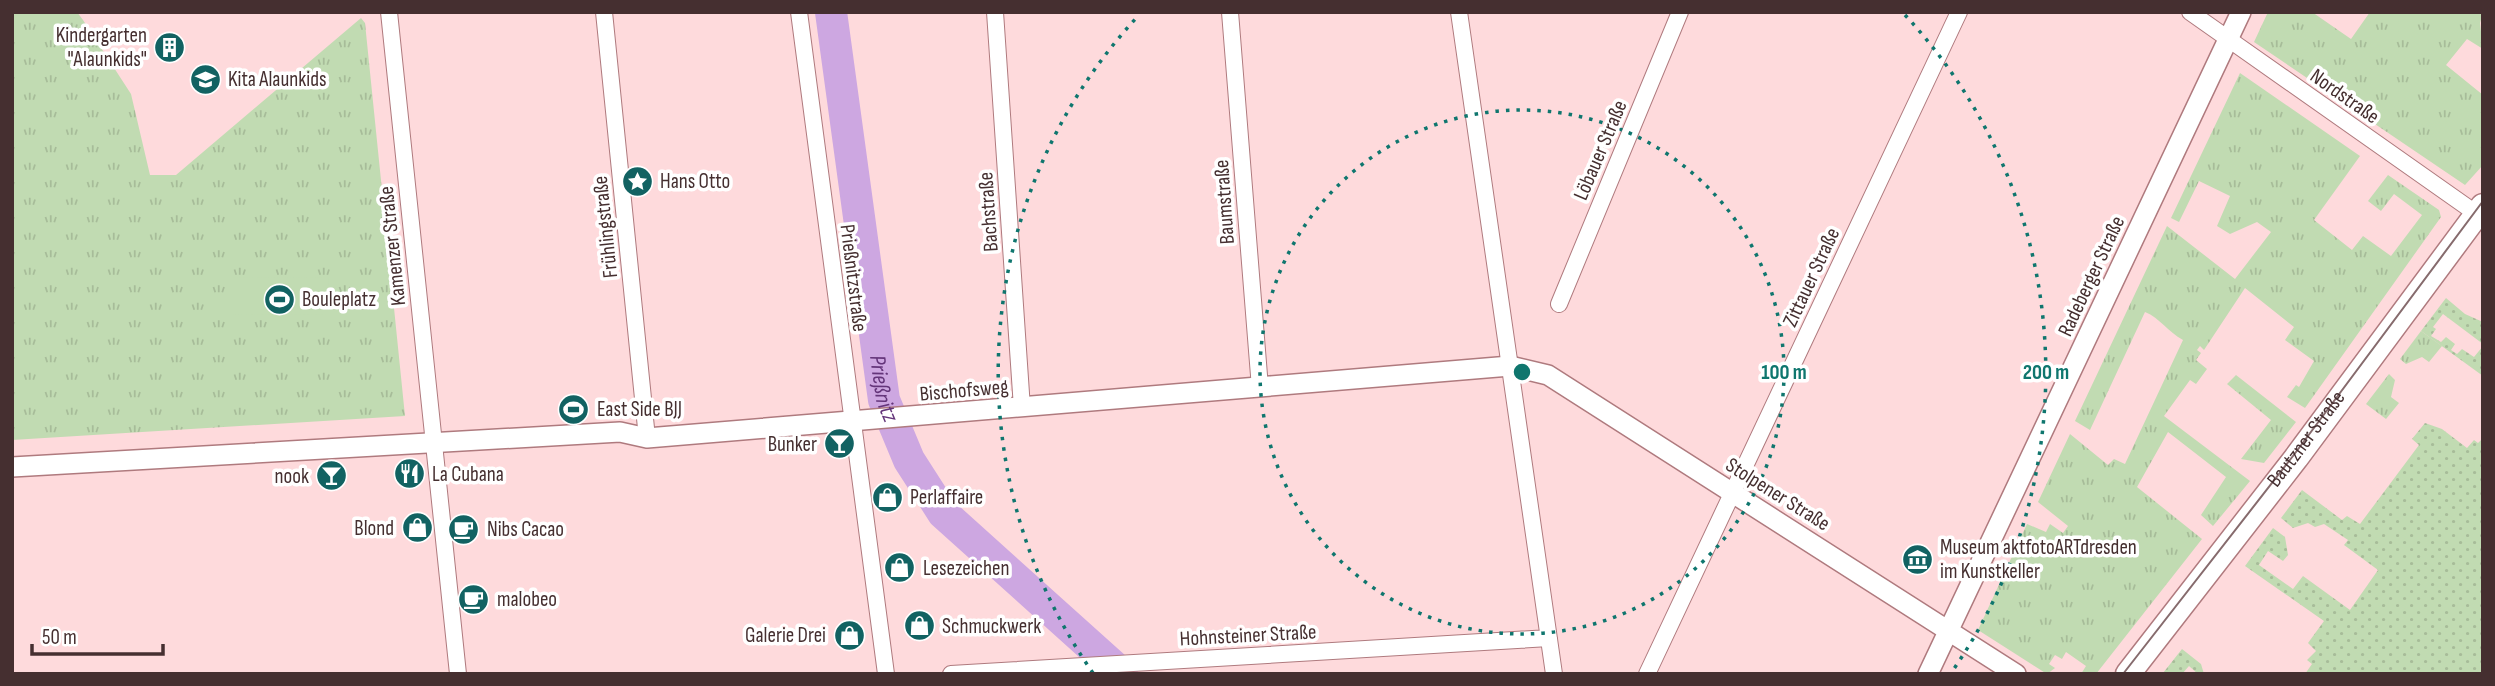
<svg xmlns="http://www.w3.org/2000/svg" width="2495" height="686" viewBox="0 0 2495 686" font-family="'Sofia Sans Condensed',sans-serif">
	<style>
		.grass { fill: url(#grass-tufts) }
		.garden { fill: url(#garden-dots) }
		.pitch { fill: #c1dbb2 }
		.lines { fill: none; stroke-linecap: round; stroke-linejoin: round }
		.river { stroke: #cda7e1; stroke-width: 32 }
		.minor-casing { stroke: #af7a7e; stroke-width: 18 }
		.tertiary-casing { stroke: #af7a7e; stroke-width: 22 }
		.primary-casing { stroke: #af7a7e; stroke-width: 27 }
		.minor { stroke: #fff; stroke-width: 16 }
		.tertiary { stroke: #fff; stroke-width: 19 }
		.primary { stroke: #fff; stroke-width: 24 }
		.tram { stroke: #866b6d; stroke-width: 2 }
		.ring { fill: none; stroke: #0f766e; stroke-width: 3.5; stroke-dasharray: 3.5 7 }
		.labels { text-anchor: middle; stroke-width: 7; stroke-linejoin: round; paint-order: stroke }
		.poi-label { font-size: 21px; fill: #452f30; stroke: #fff; text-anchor: start }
		.street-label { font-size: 21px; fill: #452f30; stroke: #fff }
		.water-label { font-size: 23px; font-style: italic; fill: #64357a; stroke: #fff }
		.centre { fill: #0f766e; stroke: #fff; stroke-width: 3.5 }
		.ring-label { font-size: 21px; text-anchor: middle; font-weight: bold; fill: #0f766e; stroke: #fff; stroke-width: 7; stroke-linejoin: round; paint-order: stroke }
	</style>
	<defs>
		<pattern id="grass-tufts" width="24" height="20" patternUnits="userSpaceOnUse" patternTransform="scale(1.75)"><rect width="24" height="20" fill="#c1dbb2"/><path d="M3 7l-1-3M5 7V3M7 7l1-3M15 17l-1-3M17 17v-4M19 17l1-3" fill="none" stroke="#a7bc99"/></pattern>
		<pattern id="garden-dots" width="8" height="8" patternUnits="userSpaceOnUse" patternTransform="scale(1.75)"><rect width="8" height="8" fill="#c1dbb2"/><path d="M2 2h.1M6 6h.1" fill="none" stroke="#a7bc99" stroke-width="1.8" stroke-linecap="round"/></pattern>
	</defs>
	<rect width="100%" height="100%" fill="#fedadc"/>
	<path class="grass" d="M12 12H77L83 20 131 94 150 175H176L361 18 365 23 405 416 12 440Z
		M2268 12H2312L2351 39 2370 12H2483L2480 23 2483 49 2467 39 2446 65 2483 95V165L2465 185 2254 42Z
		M2240 73 2360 156 2314 220 2352 250 2363 236 2391 256 2422 215 2394 194 2381 211 2368 201 2388 175 2439 210 2441 217 2305 408 2287 397 2296 385 2299 387 2314 361 2285 340 2294 327 2245 288 2204 350 2200 346 2197 350 2201 353 2196 360 2207 369 2196 384 2190 380 2164 416 2250 481 2213 526 2201 515 2226 477 2168 432 2137 487 2202 539 2096 674H2081L2086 666 2066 652 2062 659 2055 655 2049 664 2055 668 2047 674 1978 630 2027 524 2046 532 2050 524 2063 533 2068 526 2038 502 2070 434 2108 465 2114 459 2125 464 2183 340C2168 332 2160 318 2145 312L2090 430 2075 421 2167 226 2235 279 2271 232 2257 222 2230 234 2217 226 2230 196 2199 181 2179 222 2171 218Z
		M2421 331 2442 346 2429 362 2422 357 2406 364 2400 359Z
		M2389 374 2395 380 2391 397 2399 403 2386 419 2366 404Z
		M2236 375 2296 422 2264 463 2241 459 2271 420 2227 384Z"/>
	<path class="garden" d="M2446 298 2465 314 2483 322V344L2443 314 2433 327 2436 329 2431 336 2441 342 2446 337 2455 344 2451 350 2457 354 2462 349 2474 357 2483 346V376L2421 331Z
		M2425 423 2442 429 2467 448 2474 440 2478 443 2483 438V674H2305L2312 664 2307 660 2316 651 2308 643 2324 621 2245 566 2273 528 2285 537 2288 555 2283 561 2268 551 2259 565 2293 589 2303 576 2350 610 2378 570 2344 545 2348 540 2324 524 2315 527 2308 523 2293 528 2281 518 2302 490 2342 520 2347 516 2360 524 2419 445 2412 439Z
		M2182 649 2201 664 2204 674H2198L2189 666 2182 674 2163 673Z"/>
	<path class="pitch" d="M328 277 329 314 230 315V278Z"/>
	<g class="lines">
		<path class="river" id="s1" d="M831 12 884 400 909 460 943 513 1122 674"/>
		<defs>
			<path id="minor" d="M389 12 458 674
				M604 12 647 438
				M799 12 886 674
				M995 12 1022 408
				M1230 12 1260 388
				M1459 12 1554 674
				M2190 12 2477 214
				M1559 304 1680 12
				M951 674 1549 638
				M1647 674 1959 12"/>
			<path id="tertiary" d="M12 467 620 432 647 438 1510 366 1548 375 2016 674
				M1928 674 2241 12"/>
			<path id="primary" d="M2128 674 2296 458 2483 206"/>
		</defs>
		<use href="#minor" class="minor-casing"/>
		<use href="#tertiary" class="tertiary-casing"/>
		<use href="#primary" class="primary-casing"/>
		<use href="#minor" class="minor"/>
		<use href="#tertiary" class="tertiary"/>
		<use href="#primary" class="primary"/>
		<path class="tram" id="s2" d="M2123 674 2293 456 2483 201"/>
	</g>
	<g class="ring">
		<circle cx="1522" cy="372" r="262"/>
		<path d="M1093 673A524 524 0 0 1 1139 15M1905 15A524 524 0 0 1 1951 673"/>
	</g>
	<defs>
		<symbol id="building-disc" viewBox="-11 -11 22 22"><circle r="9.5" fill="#126262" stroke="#fff"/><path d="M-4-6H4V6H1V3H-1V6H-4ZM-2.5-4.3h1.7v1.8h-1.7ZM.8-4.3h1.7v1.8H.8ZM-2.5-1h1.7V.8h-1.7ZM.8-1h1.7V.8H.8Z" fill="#fff"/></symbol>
		<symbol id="school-disc" viewBox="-11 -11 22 22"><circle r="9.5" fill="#126262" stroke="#fff"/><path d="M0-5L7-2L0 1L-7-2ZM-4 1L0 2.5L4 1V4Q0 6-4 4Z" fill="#fff"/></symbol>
		<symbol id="sight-disc" viewBox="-11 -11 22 22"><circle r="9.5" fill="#126262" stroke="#fff"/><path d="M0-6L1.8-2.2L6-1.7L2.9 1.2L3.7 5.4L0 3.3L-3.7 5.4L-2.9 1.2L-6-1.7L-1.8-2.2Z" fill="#fff"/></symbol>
		<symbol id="stadium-disc" viewBox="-11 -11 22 22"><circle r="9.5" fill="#126262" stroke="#fff"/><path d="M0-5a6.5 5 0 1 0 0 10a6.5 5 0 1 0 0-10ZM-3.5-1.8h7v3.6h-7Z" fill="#fff"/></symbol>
		<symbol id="bar-disc" viewBox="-11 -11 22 22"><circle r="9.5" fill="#126262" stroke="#fff"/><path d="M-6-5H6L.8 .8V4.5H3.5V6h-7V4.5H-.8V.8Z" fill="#fff"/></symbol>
		<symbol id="restaurant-disc" viewBox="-11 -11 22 22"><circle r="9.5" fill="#126262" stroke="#fff"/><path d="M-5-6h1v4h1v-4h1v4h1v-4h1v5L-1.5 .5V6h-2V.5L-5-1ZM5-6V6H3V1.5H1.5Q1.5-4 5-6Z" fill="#fff"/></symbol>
		<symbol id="shop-disc" viewBox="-11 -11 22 22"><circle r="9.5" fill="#126262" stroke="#fff"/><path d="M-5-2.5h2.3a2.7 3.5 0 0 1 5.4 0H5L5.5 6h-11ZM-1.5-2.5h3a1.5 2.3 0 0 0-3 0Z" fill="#fff"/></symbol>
		<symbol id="cafe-disc" viewBox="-11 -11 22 22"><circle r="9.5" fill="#126262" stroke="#fff"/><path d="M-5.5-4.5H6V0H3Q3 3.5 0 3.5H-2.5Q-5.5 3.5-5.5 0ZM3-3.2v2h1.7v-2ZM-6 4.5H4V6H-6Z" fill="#fff"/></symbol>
		<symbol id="museum-disc" viewBox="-11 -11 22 22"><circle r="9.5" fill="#126262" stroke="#fff"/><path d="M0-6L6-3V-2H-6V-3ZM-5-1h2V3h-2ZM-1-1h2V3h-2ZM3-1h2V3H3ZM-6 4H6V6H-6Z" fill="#fff"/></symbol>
	</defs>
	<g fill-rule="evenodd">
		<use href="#building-disc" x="152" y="30" width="35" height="35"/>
		<use href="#school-disc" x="188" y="62" width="35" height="35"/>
		<use href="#sight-disc" x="620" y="164" width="35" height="35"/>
		<use href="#stadium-disc" x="262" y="282" width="35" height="35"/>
		<use href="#stadium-disc" x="556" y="392" width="35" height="35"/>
		<use href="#bar-disc" x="822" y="426" width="35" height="35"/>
		<use href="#restaurant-disc" x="392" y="456" width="35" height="35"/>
		<use href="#bar-disc" x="314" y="458" width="35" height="35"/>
		<use href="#shop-disc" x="870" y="480" width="35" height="35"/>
		<use href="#shop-disc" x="400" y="510" width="35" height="35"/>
		<use href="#cafe-disc" x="446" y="512" width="35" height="35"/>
		<use href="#museum-disc" x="1900" y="542" width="35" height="35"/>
		<use href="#shop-disc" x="882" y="550" width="35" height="35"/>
		<use href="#cafe-disc" x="456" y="582" width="35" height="35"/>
		<use href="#shop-disc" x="902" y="608" width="35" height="35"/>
		<use href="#shop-disc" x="832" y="618" width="35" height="35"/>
	</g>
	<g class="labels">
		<g class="poi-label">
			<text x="147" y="42" text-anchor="end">Kindergarten<tspan x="147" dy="24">"Alaunkids"</tspan></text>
			<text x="228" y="86">Kita Alaunkids</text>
			<text x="660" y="188">Hans Otto</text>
			<text x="302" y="306">Bouleplatz</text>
			<text x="597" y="416">East Side BJJ</text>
			<text x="817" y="451" text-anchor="end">Bunker</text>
			<text x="432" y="481">La Cubana</text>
			<text x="309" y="483" text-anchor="end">nook</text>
			<text x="910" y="504">Perlaffaire</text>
			<text x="394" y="535" text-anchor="end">Blond</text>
			<text x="487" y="536">Nibs Cacao</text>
			<text x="1940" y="554">Museum aktfotoARTdresden<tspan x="1940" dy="24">im Kunstkeller</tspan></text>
			<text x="923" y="575">Lesezeichen</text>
			<text x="497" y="606">malobeo</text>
			<text x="942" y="633">Schmuckwerk</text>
			<text x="826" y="642" text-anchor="end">Galerie Drei</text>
		</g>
		<g class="street-label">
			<text transform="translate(2345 96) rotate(35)" y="7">Nordstraße</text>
			<text transform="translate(1600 150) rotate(-67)" y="7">Löbauer Straße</text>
			<text transform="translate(1224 202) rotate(-94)" y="7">Baumstraße</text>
			<text transform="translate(988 212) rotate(-94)" y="7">Bachstraße</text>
			<text transform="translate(605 227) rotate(-96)" y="7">Frühlingstraße</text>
			<text transform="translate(392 246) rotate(-96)" y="7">Kamenzer Straße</text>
			<text transform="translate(2091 276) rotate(-65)" y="7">Radeberger Straße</text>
			<text transform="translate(1811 277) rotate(-65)" y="7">Zittauer Straße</text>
			<text transform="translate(854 278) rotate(83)" y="7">Prießnitzstraße</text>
			<text transform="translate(964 390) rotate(-5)" y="7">Bischofsweg</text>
			<text dy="7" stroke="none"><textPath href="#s2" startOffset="298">Bautzner Straße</textPath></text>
			<text transform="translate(1778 494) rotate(32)" y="7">Stolpener Straße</text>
			<text transform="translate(1248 635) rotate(-3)" y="7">Hohnsteiner Straße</text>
		</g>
		<g class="water-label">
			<text dy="8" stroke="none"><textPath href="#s1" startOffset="380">Prießnitz</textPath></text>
		</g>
	</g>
	<circle cx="1522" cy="372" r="10" class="centre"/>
	<g class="ring-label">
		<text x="1784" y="379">100 m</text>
		<text x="2046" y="379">200 m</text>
	</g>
	<rect width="2495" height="686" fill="none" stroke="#452f30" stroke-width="28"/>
	<path d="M32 644v10h131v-10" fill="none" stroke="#452f30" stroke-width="3.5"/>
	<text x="42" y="644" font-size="21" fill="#452f30" stroke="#ffffff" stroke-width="5" paint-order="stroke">50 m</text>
</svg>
